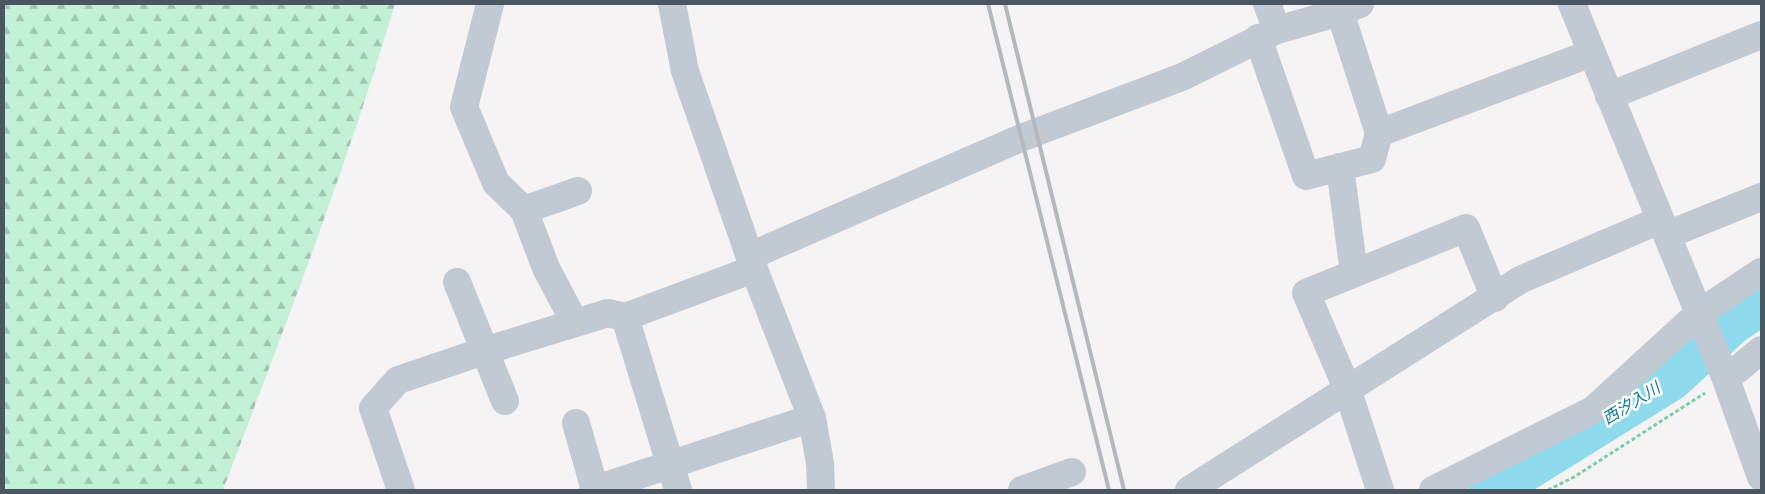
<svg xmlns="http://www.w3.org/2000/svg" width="1765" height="494" viewBox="0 0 1765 494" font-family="'PT Sans Narrow','Noto Sans JP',sans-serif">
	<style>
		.forest { fill: url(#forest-firs) }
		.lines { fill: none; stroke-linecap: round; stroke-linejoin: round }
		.river { stroke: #90daee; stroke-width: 45 }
		.path { stroke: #7ad0a6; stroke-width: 3; stroke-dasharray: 4 2.5; stroke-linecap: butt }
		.minor { stroke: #c1cad2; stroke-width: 28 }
		.rail { stroke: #b5b8bd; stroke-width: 4 }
		.labels { text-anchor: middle; stroke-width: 5; stroke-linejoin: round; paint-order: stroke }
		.water-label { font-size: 16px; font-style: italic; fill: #0c7c9b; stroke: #fff }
	</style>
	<defs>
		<pattern id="forest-firs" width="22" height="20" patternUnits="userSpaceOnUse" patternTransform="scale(1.25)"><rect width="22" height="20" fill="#c3f1d5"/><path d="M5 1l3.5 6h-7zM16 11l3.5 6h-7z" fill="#a0c6b0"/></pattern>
	</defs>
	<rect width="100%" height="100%" fill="#f5f3f3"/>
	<path class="forest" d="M4 4H395C346 169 284 329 223 490H4Z"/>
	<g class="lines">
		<path class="river" d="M1491 490 1670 379 1732 322 1761 303"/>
		<path class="path" d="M1548 490 1574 477 1705 393"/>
		<path class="minor" d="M490 4 464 107 496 183 524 210 546 268 575 323
			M672 4 685 71 754 269 812 418 820 463 821 490
			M1267 4 1277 30
			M1572 4 1726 379 1761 477
			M1258 38 1306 176 1372 159 1379 133 1340 12
			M1609 96 1761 35
			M1379 133 1592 53
			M1340 167 1354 273
			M524 210 578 191
			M1667 235 1761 197
			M750 256 1021 138 1182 77 1277 30 1340 12 1360 4
			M457 282 505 401
			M625 317 754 269
			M1726 379 1761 350
			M576 423 595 490
			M401 490 373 408 398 380 484 351 608 313 625 317 678 490
			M593 490 812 418
			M1022 490 1072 472
			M1189 490 1520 280 1660 220
			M1380 490 1347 388 1306 293 1466 228 1495 298
			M1433 490 1593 410 1698 314 1761 272"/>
		<path class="rail" d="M988 4 1109 490
			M1005 4 1124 490"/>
	</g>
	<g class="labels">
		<g class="water-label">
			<text transform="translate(1631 403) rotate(-32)" y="6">西汐入川</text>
		</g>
	</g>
	<rect width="1765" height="494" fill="none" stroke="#4a5661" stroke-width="10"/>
</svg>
